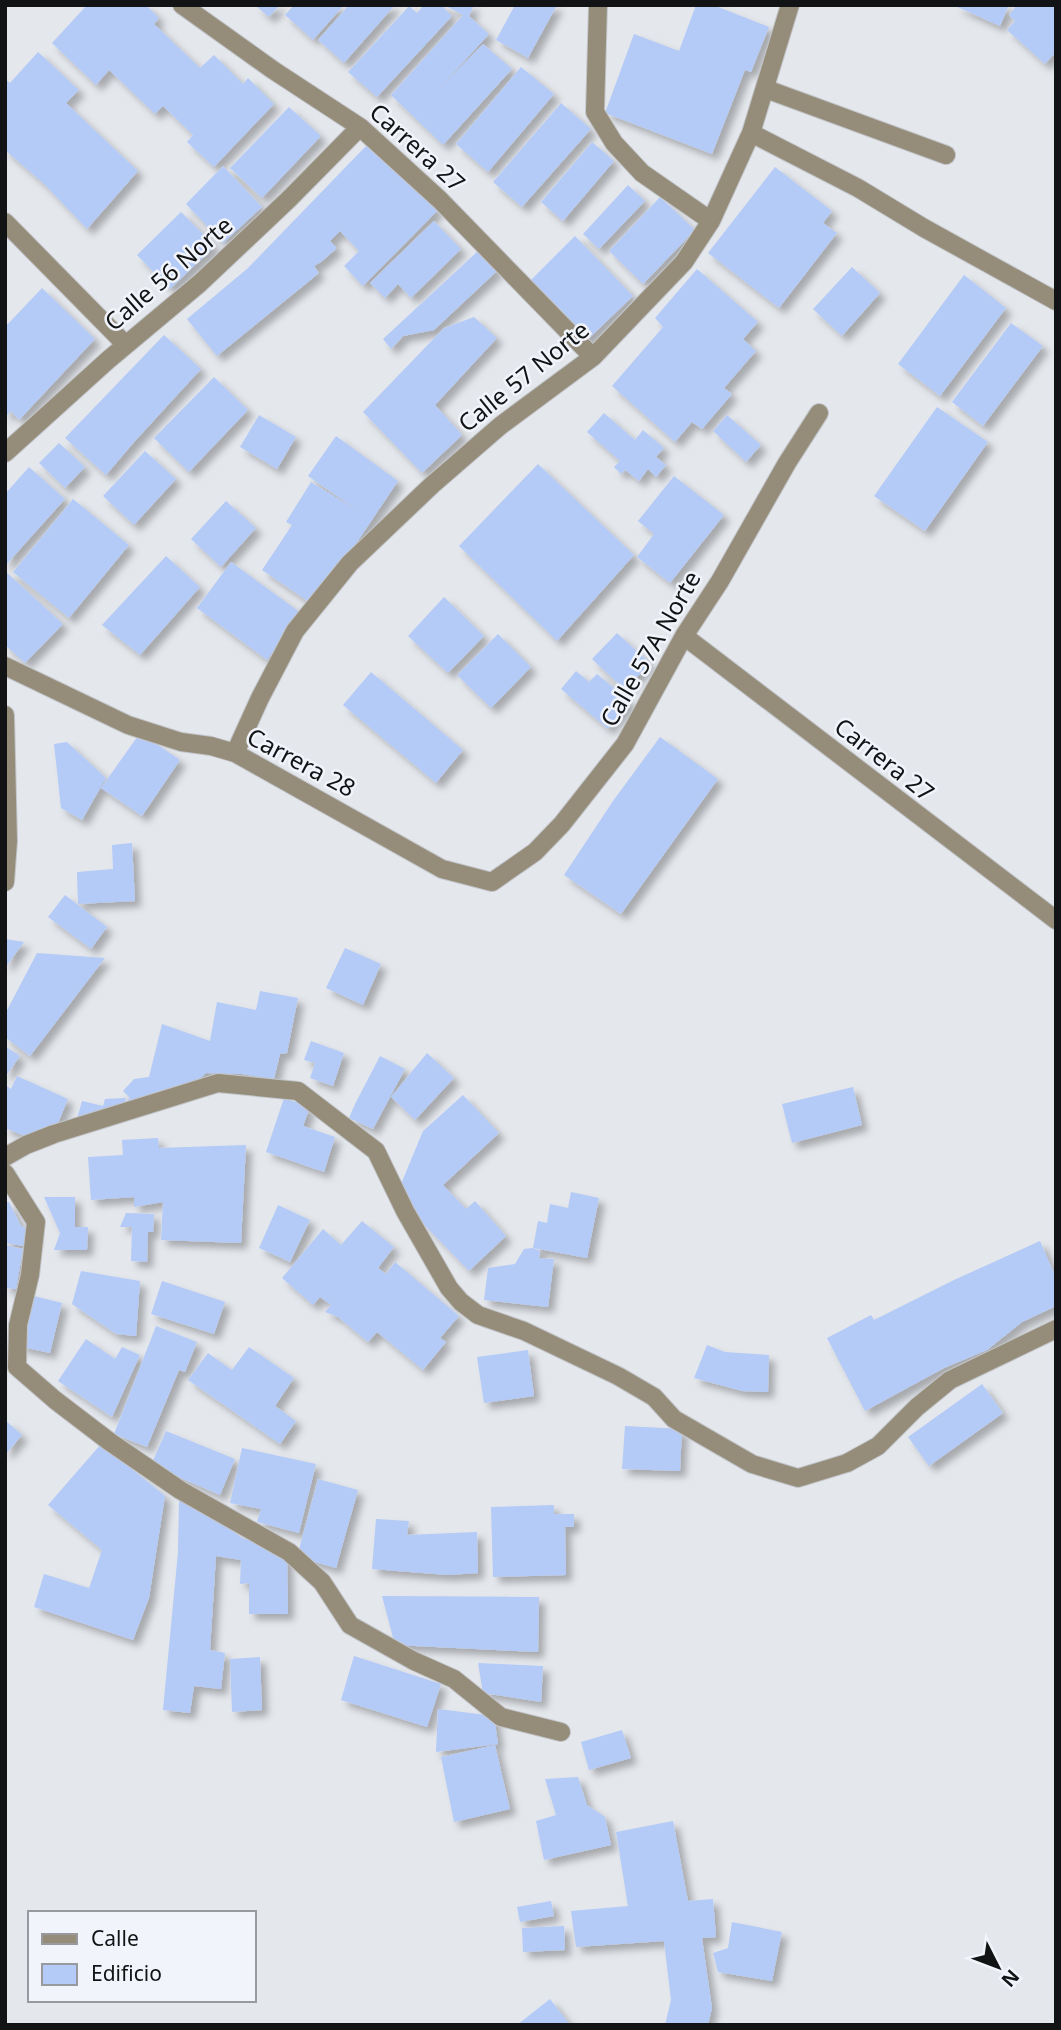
<svg xmlns="http://www.w3.org/2000/svg" width="1061" height="2030" viewBox="0 0 1061 2030" font-family="'Noto Sans',sans-serif">
	<style>
		.building { fill: #b4caf7; filter: url(#shadow) }
		.lines { fill: none; stroke-linecap: round; stroke-linejoin: round }
		.service-casing { stroke: #c2c5ca; stroke-width: 20 }
		.pedestrian-casing { stroke: #c2c5ca; stroke-width: 20 }
		.minor-casing { stroke: #c2c5ca; stroke-width: 20 }
		.service { stroke: #958d79; stroke-width: 18 }
		.pedestrian { stroke: #958d79; stroke-width: 18 }
		.minor { stroke: #958d79; stroke-width: 18 }
		.labels { text-anchor: middle; stroke-width: 5; stroke-linejoin: round; paint-order: stroke }
		.street-label { font-size: 24px; fill: #121315; stroke: #f1f4fa }
	</style>
	<defs>
		<filter id="shadow"><feDropShadow dx="6" dy="6" stdDeviation="3.5" flood-color="#0004"/></filter>
	</defs>
	<rect width="100%" height="100%" fill="#e4e7ec"/>
	<path class="building" d="M87 5H146L159 18 154 24 200 68 214 55 243 84 248 78 274 104 214 167 187 142 193 135 163 106 155 114 109 70 96 85 52 43Z
		M255 5H280L269 17Z
		M294 5H344L313 40 285 15Z
		M349 5H395L344 63 318 40Z
		M424 5H441L452 16 377 97 348 72 409 6 417 13Z
		M444 5H474L469 16 489 34 438 90 483 44 512 69 443 145 391 95 463 15Z
		M515 5H557L528 58 496 40Z
		M696 5H713L769 27 751 72 745 70 712 154 605 113 634 34 679 51Z
		M953 5H1009L1000 26Z
		M1017 5H1056V52L1045 64 1007 30 1015 21 1009 15Z
		M38 52 79 90 66 103 138 171 87 229 44 184 5 150V79L10 83Z
		M521 67 554 94 488 172 456 144Z
		M561 103 591 129 522 207 493 182Z
		M289 107 321 136 262 198 230 168Z
		M592 142 614 161 563 221 541 202Z
		M367 145 438 210 363 286 344 266 359 251 340 231 330 241 337 248 321 262 314 266 319 273 217 356 187 319 248 268Z
		M223 166 262 207 223 243 186 204Z
		M775 167 832 211 823 223 837 233 779 308 708 253Z
		M628 185 645 201 599 249 583 234Z
		M660 197 695 230 643 284 609 251Z
		M181 212 215 246 170 289 137 255Z
		M434 221 461 249 411 298 398 284 385 298 370 283Z
		M575 236 633 296 584 343 528 283Z
		M479 250 498 270 434 330 403 336 391 349 383 339Z
		M852 267 880 293 842 336 813 309Z
		M697 269 758 322 743 339 756 351 724 388 732 394 702 429 692 422 675 442 612 386 663 327 655 318Z
		M964 275 1006 308 940 396 898 364Z
		M42 288 95 339 19 420 11 411 5 417V327Z
		M474 317 497 338 435 405 462 435 422 473 363 412 444 328Z
		M1011 323 1043 346 983 426 952 402Z
		M164 335 201 369 135 441 106 475 65 438Z
		M214 377 248 410 189 472 154 438Z
		M937 407 988 442 925 531 874 496Z
		M604 413 635 440 643 430 664 448 656 457 666 465 656 477 648 469 639 481 625 470 621 474 614 467 620 461 587 432Z
		M259 415 296 437 277 469 240 447Z
		M727 415 761 445 746 462 713 431Z
		M336 436 398 481 345 560 312 604 262 570 292 525 286 522 311 482 358 511 308 476Z
		M59 443 85 467 65 488 39 463Z
		M145 451 176 479 134 525 103 496Z
		M538 464 634 555 557 641 459 546Z
		M29 467 65 499 5 566V494Z
		M674 476 724 515 670 583 637 557 654 534 638 521Z
		M73 499 129 545 69 618 13 572Z
		M226 501 256 528 221 567 191 539Z
		M166 556 200 587 140 655 102 625Z
		M231 562 301 613 267 660 197 608Z
		M5 571 63 624 25 663 5 645Z
		M444 597 484 636 448 673 408 636Z
		M617 633 650 663 625 690 592 659Z
		M498 634 531 667 491 708 457 675Z
		M576 671 589 682 597 674 631 702 608 729 561 689Z
		M371 672 463 750 436 783 343 705Z
		M140 733 180 760 142 816 101 788Z
		M660 737 718 779 621 914 564 875 613 801Z
		M67 742 106 778 82 820 61 808 54 744Z
		M132 843 135 901 78 904 77 872 113 869 112 845Z
		M65 895 107 927 91 949 48 917Z
		M5 939 24 942 5 968Z
		M345 948 381 964 363 1005 326 988Z
		M37 953 105 958 30 1056 5 1037V1014Z
		M260 991 298 998 287 1053 280 1054 274 1079 242 1074 206 1073 195 1083 76 1122 82 1101 103 1106 105 1099 126 1098 125 1103 130 1098 123 1091 134 1079 149 1077 162 1024 210 1041 217 1002 256 1010Z
		M311 1041 344 1053 333 1086 310 1078 315 1063 304 1060Z
		M5 1046 20 1056 5 1077Z
		M427 1053 454 1078 415 1120 391 1097Z
		M380 1056 405 1069 373 1129 349 1118 355 1104Z
		M17 1076 68 1099 56 1128 32 1139 5 1128V1085L11 1089Z
		M853 1087 862 1125 792 1143 782 1104Z
		M463 1095 499 1133 443 1185 466 1209 475 1201 506 1236 469 1271 413 1213 401 1184 423 1131Z
		M284 1098 310 1107 303 1126 335 1137 324 1172 266 1152Z
		M158 1138 159 1148 246 1145 241 1243 161 1240 163 1202 134 1207V1197L91 1200 88 1157 123 1155 122 1140Z
		M571 1192 599 1198 587 1258 533 1248 538 1221 547 1223 550 1204 568 1208Z
		M44 1197H75V1227H88L87 1250H54L60 1233Z
		M5 1202H9L21 1226 34 1232 31 1247 5 1243Z
		M278 1205 310 1220 290 1262 259 1248Z
		M126 1213 154 1214 153 1232H148L147 1262 131 1261 132 1227H120Z
		M362 1221 394 1247 378 1268 386 1274 395 1262 459 1316 440 1338 446 1342 423 1370 377 1332 368 1342 338 1317 325 1312 331 1305 320 1297 313 1305 282 1278 323 1229 341 1245Z
		M1040 1241 1056 1278V1306L1022 1322 987 1350 944 1368 865 1411 827 1338 871 1315 874 1320 954 1280Z
		M5 1245 23 1249 16 1289 5 1288Z
		M533 1248 540 1251 539 1258 554 1259 548 1307 484 1300 488 1268 515 1264 524 1249Z
		M81 1271 140 1281 136 1336 116 1334 72 1304Z
		M162 1281 225 1302 214 1334 151 1314Z
		M30 1295 62 1303 50 1353 18 1346Z
		M156 1326 197 1342 185 1372 179 1370 147 1447 114 1434Z
		M86 1339 115 1359 122 1347 140 1355 112 1417 58 1381Z
		M707 1345 725 1352 769 1355 768 1392 742 1391 694 1378Z
		M249 1347 294 1378 275 1406 296 1421 280 1444 188 1380 208 1353 232 1370Z
		M528 1350 534 1396 484 1403 477 1357Z
		M982 1384 1003 1413 929 1466 908 1437Z
		M5 1420 22 1435 5 1455Z
		M625 1426 682 1429 680 1471 622 1469Z
		M166 1431 235 1459 220 1495 151 1465Z
		M101 1444 165 1496 149 1598 133 1640 34 1607 44 1574 89 1588 102 1550 48 1505Z
		M242 1448 316 1464 299 1533 257 1522 261 1509 230 1503Z
		M318 1479 358 1490 336 1568 297 1557Z
		M179 1500 218 1520 242 1538 287 1551 288 1614H249V1583L240 1584 241 1560 216 1556 210 1650 225 1653 221 1689 194 1686 190 1713 163 1710 178 1552Z
		M554 1505V1514H574V1527H565L566 1575 493 1577 491 1507Z
		M376 1519 409 1521 407 1535 477 1532 478 1573 448 1575 372 1569Z
		M382 1596 539 1597 538 1652 395 1645Z
		M354 1656 441 1684 427 1727 341 1700Z
		M260 1657 262 1710 232 1712 230 1659Z
		M478 1663 543 1666 541 1702 483 1693Z
		M438 1709 494 1716 498 1744 436 1752Z
		M622 1730 631 1758 589 1770 581 1742Z
		M495 1745 510 1809 454 1822 441 1757Z
		M578 1777 587 1805 605 1817 611 1845 544 1860 536 1821 556 1815 545 1779Z
		M673 1821 688 1901 713 1899 716 1937 702 1938 712 2008 708 2025H665L671 2000 664 1941 576 1947 571 1911 628 1906 616 1832Z
		M551 1901 554 1916 520 1922 517 1907Z
		M732 1922 782 1932 772 1981 718 1972 713 1953 728 1948Z
		M564 1926 565 1950 523 1952 522 1928Z
		M550 1999 570 2025H517Z"/>
	<g class="lines">
		<defs>
			<path id="service" d="M766 89 946 155"/>
			<path id="pedestrian" d="M5 1173 36 1222 30 1275 18 1325 17 1367 55 1400 110 1442 180 1490 289 1552 322 1582 350 1625 414 1661 454 1679 501 1717 561 1732"/>
			<path id="minor" d="M182 5 273 70 360 127 440 200 593 357
				M598 5 595 112 614 143 642 173 711 221
				M751 133 858 188 924 228 1056 301
				M5 222 126 345
				M5 453 108 360 200 283 289 199 360 127
				M684 636 1056 920
				M5 666 128 725 181 742 211 746 235 753 442 869 492 882 535 852 562 824 625 744 684 636 720 581 787 463 819 413
				M5 715 8 841 5 882
				M235 753 260 698 295 631 350 563 432 485 500 426 593 357 684 262 711 221 751 133 790 5
				M5 1157 26 1145 54 1134 218 1083 298 1091 376 1151 405 1211 449 1288 461 1302 478 1315 524 1331 618 1376 654 1397 674 1419 752 1464 798 1478 847 1463 878 1446 917 1407 950 1380 1056 1329"/>
		</defs>
		<use href="#service" class="service-casing"/>
		<use href="#pedestrian" class="pedestrian-casing"/>
		<use href="#minor" class="minor-casing"/>
		<use href="#service" class="service"/>
		<use href="#pedestrian" class="pedestrian"/>
		<use href="#minor" class="minor"/>
	</g>
	<g class="labels">
		<g class="street-label">
			<text transform="translate(417 148) rotate(42)" y="8">Carrera 27</text>
			<text transform="translate(169 274) rotate(-41)" y="8">Calle 56 Norte</text>
			<text transform="translate(524 377) rotate(-39)" y="8">Calle 57 Norte</text>
			<text transform="translate(651 649) rotate(-60)" y="8">Calle 57A Norte</text>
			<text transform="translate(884 760) rotate(38)" y="8">Carrera 27</text>
			<text transform="translate(301 763) rotate(28)" y="8">Carrera 28</text>
		</g>
	</g>
	<rect width="1061" height="2030" fill="none" stroke="#121315" stroke-width="14"/>
	<rect x="28" y="1911" width="228" height="91" fill="#f1f4fa" stroke="#989a9e" stroke-width="2"/>
	<rect x="42" y="1934" width="35" height="10" fill="#958d79" stroke="#989a9e" stroke-width="2"/>
	<text x="91" y="1946" font-size="21" fill="#121315">Calle</text>
	<rect x="42" y="1964" width="35" height="21" fill="#b4caf7" stroke="#989a9e" stroke-width="2"/>
	<text x="91" y="1981" font-size="21" fill="#121315">Edificio</text>
	<g transform="translate(998 1967) rotate(132)" stroke="#f1f4fa" stroke-width="5" paint-order="stroke">
	<path d="M0-5L12 26L0 18L-12 26Z" fill="#121315"/>
	<text y="-10" font-size="19" font-weight="bold" text-anchor="middle" fill="#121315">N</text>
	</g>
</svg>
